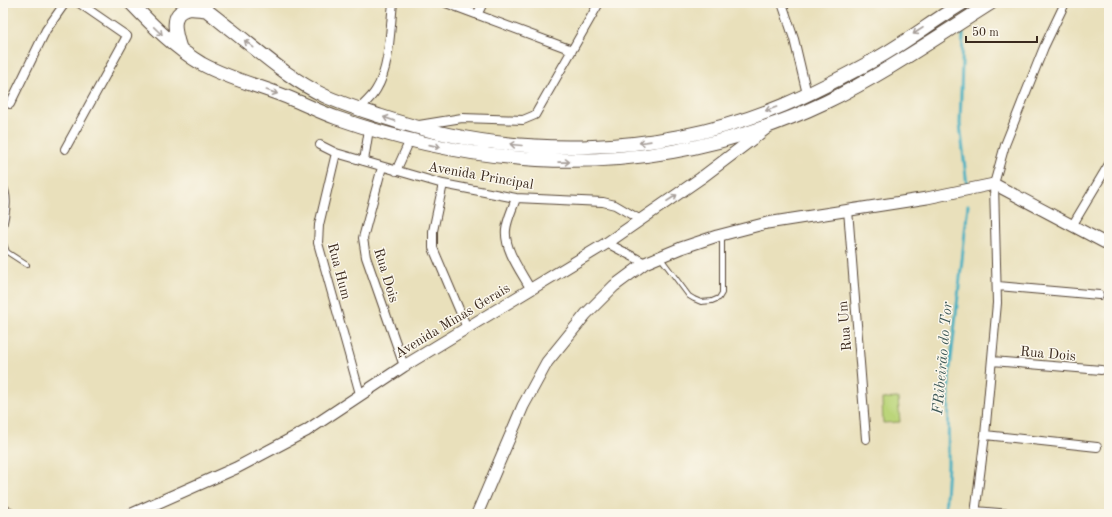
<svg xmlns="http://www.w3.org/2000/svg" width="1112" height="517" viewBox="0 0 1112 517" font-family="'Old Standard TT',serif">
	<style>
		.pitch { fill: #bbd57a; stroke: #7b804c }
		.lines { fill: none; stroke-linecap: round; stroke-linejoin: round }
		.stream { stroke: #44b0c2; stroke-width: 3 }
		.lane-casing { stroke: #554536; stroke-width: 6 }
		.street-casing { stroke: #554536; stroke-width: 10 }
		.secondary-casing { stroke: #554536; stroke-width: 13 }
		.primary-casing { stroke: #554536; stroke-width: 15 }
		.lane { stroke: #fff; stroke-width: 4 }
		.street { stroke: #fff; stroke-width: 8 }
		.secondary { stroke: #fff; stroke-width: 11 }
		.primary { stroke: #fff; stroke-width: 13 }
		.oneway { stroke: #a79f9a }
		.labels { text-anchor: middle; stroke-width: 3; stroke-linejoin: round; paint-order: stroke }
		.street-label { font-size: 14px; fill: #3b2a1e; stroke: #fbf7ec }
		.water-label { font-size: 15px; font-style: italic; fill: #3e5957; stroke: #fbf7ec }
	</style>
	<rect width="100%" height="100%" fill="#fbf7ec"/>
	<filter id="ink" filterUnits="userSpaceOnUse"><feTurbulence type="fractalNoise" baseFrequency=".025" numOctaves="2"/><feDisplacementMap in="SourceGraphic" scale="8" xChannelSelector="R" yChannelSelector="G"/><feConvolveMatrix kernelMatrix="1 2 1 2 8 2 1 2 1" color-interpolation-filters="sRGB"/></filter>
	<filter id="wash" filterUnits="userSpaceOnUse"><feTurbulence type="fractalNoise" baseFrequency=".012" numOctaves="4" result="noise"/><feDisplacementMap in="SourceGraphic" scale="16" xChannelSelector="R" yChannelSelector="G"/><feGaussianBlur stdDeviation="0.9" result="paint"/><feColorMatrix in="noise" values="0 0 0 0 0 0 0 0 0 0 0 0 0 0 0 0 0 1.4 0 .05"/><feComposite in="paint" operator="in"/></filter>
	<g filter="url(#wash)">
		<rect width="100%" height="100%" fill="#e9e0bb"/>
		<path class="pitch" d="M898 398 900 422 883 423 882 399Z"/>
		<g class="lines">
			<path class="stream" d="M963 33 960 124 967 186
				M945 514 948 465 949 378 968 205"/>
		</g>
	</g>
	<g filter="url(#ink)">
		<g class="lines">
			<defs>
				<path id="lane" d="M3 183C12 198 6 216 3 232
					M3 241 7 252 27 265
					M660 257 689 296 694 299 701 302 712 301 719 298 722 293V236"/>
				<path id="street" d="M446 3 572 50
					M782 3 794 39 807 94
					M477 15 483 3
					M10 104 46 30 65 3
					M359 109C365 103 372 97 376 90 390 68 390 29 393 3
					M419 125 462 118 523 120 535 115 599 3
					M320 145 336 153 443 184 516 198 603 202 615 205 639 219
					M65 149 127 36 79 3
					M336 153 319 225 318 243 360 394
					M364 161 369 129
					M382 167 363 238 366 257 404 366
					M396 171 410 140
					M443 184 433 231V248L467 328
					M516 198C513 208 507 219 506 230 504 250 522 273 531 290
					M848 210 866 439
					M1072 226 1109 164
					M607 243 645 263
					M998 286 1099 295
					M992 361 1101 370
					M985 435 1097 447
					M975 511 1011 514
					M975 514 985 435 997 303 994 184 1005 145 1044 47 1065 3"/>
				<path id="secondary" d="M3 510 9 514
					M132 514 236 468 306 431 404 366 607 243 701 178 767 128
					M477 514 523 406 547 362 586 314 614 286 645 263 681 248 717 236 767 223 927 198 994 184 1109 245"/>
				<path id="primary" d="M131 3C153 26 175 48 202 64 231 80 264 87 294 100 309 106 322 113 337 118 502 176 666 178 826 102 884 74 937 37 991 3
					M195 3C207 9 218 20 229 28 260 52 289 79 325 96 342 104 362 110 380 116 511 160 656 158 784 105 814 92 845 76 874 60 905 43 933 21 963 3
					M180 48C176 36 168 11 189 9 194 8 201 10 206 10"/>
			</defs>
			<use href="#lane" class="lane-casing"/>
			<use href="#street" class="street-casing"/>
			<use href="#secondary" class="secondary-casing"/>
			<use href="#primary" class="primary-casing"/>
			<use href="#lane" class="lane"/>
			<use href="#street" class="street"/>
			<use href="#secondary" class="secondary"/>
			<use href="#primary" class="primary"/>
		</g>
		<defs><path id="oneway-shaft" d="M-6 0H5M1.5-3L5.5 0L1.5 3" fill="none" stroke-width="1.6" stroke-linecap="round" stroke-linejoin="round"/></defs>
		<g class="oneway">
			<use href="#oneway-shaft" transform="translate(158 31) rotate(44)"/>
			<use href="#oneway-shaft" transform="translate(918 31) rotate(147)"/>
			<use href="#oneway-shaft" transform="translate(249 44) rotate(-142)"/>
			<use href="#oneway-shaft" transform="translate(272 92) rotate(19)"/>
			<use href="#oneway-shaft" transform="translate(771 109) rotate(161)"/>
			<use href="#oneway-shaft" transform="translate(389 119) rotate(-161)"/>
			<use href="#oneway-shaft" transform="translate(645 142) rotate(172)"/>
			<use href="#oneway-shaft" transform="translate(516 145) rotate(-175)"/>
			<use href="#oneway-shaft" transform="translate(435 146) rotate(13)"/>
			<use href="#oneway-shaft" transform="translate(564 162) rotate(-1)"/>
			<use href="#oneway-shaft" transform="translate(672 198) rotate(-33)"/>
		</g>
	</g>
	<g class="labels">
		<g class="street-label">
			<text transform="translate(481 175) rotate(10)" y="5">Avenida Principal</text>
			<text transform="translate(340 271) rotate(75)" y="5">Rua Hum</text>
			<text transform="translate(387 275) rotate(73)" y="5">Rua Dois</text>
			<text transform="translate(452 320) rotate(-31)" y="5">Avenida Minas Gerais</text>
			<text transform="translate(844 326) rotate(-95)" y="5">Rua Um</text>
			<text transform="translate(1048 353) rotate(5)" y="5">Rua Dois</text>
		</g>
		<g class="water-label">
			<text transform="translate(942 358) rotate(-85)" y="5">FRibeirão do Tor</text>
		</g>
	</g>
	<rect width="1112" height="517" fill="none" stroke="#fbf7ec" stroke-width="16"/>
	<path d="M966 36v6h71v-6" fill="none" stroke="#3b2a1e" stroke-width="2"/>
	<text x="972" y="36" font-size="12" fill="#3b2a1e" stroke="#fbf7ec" stroke-width="3" paint-order="stroke">50 m</text>
</svg>
